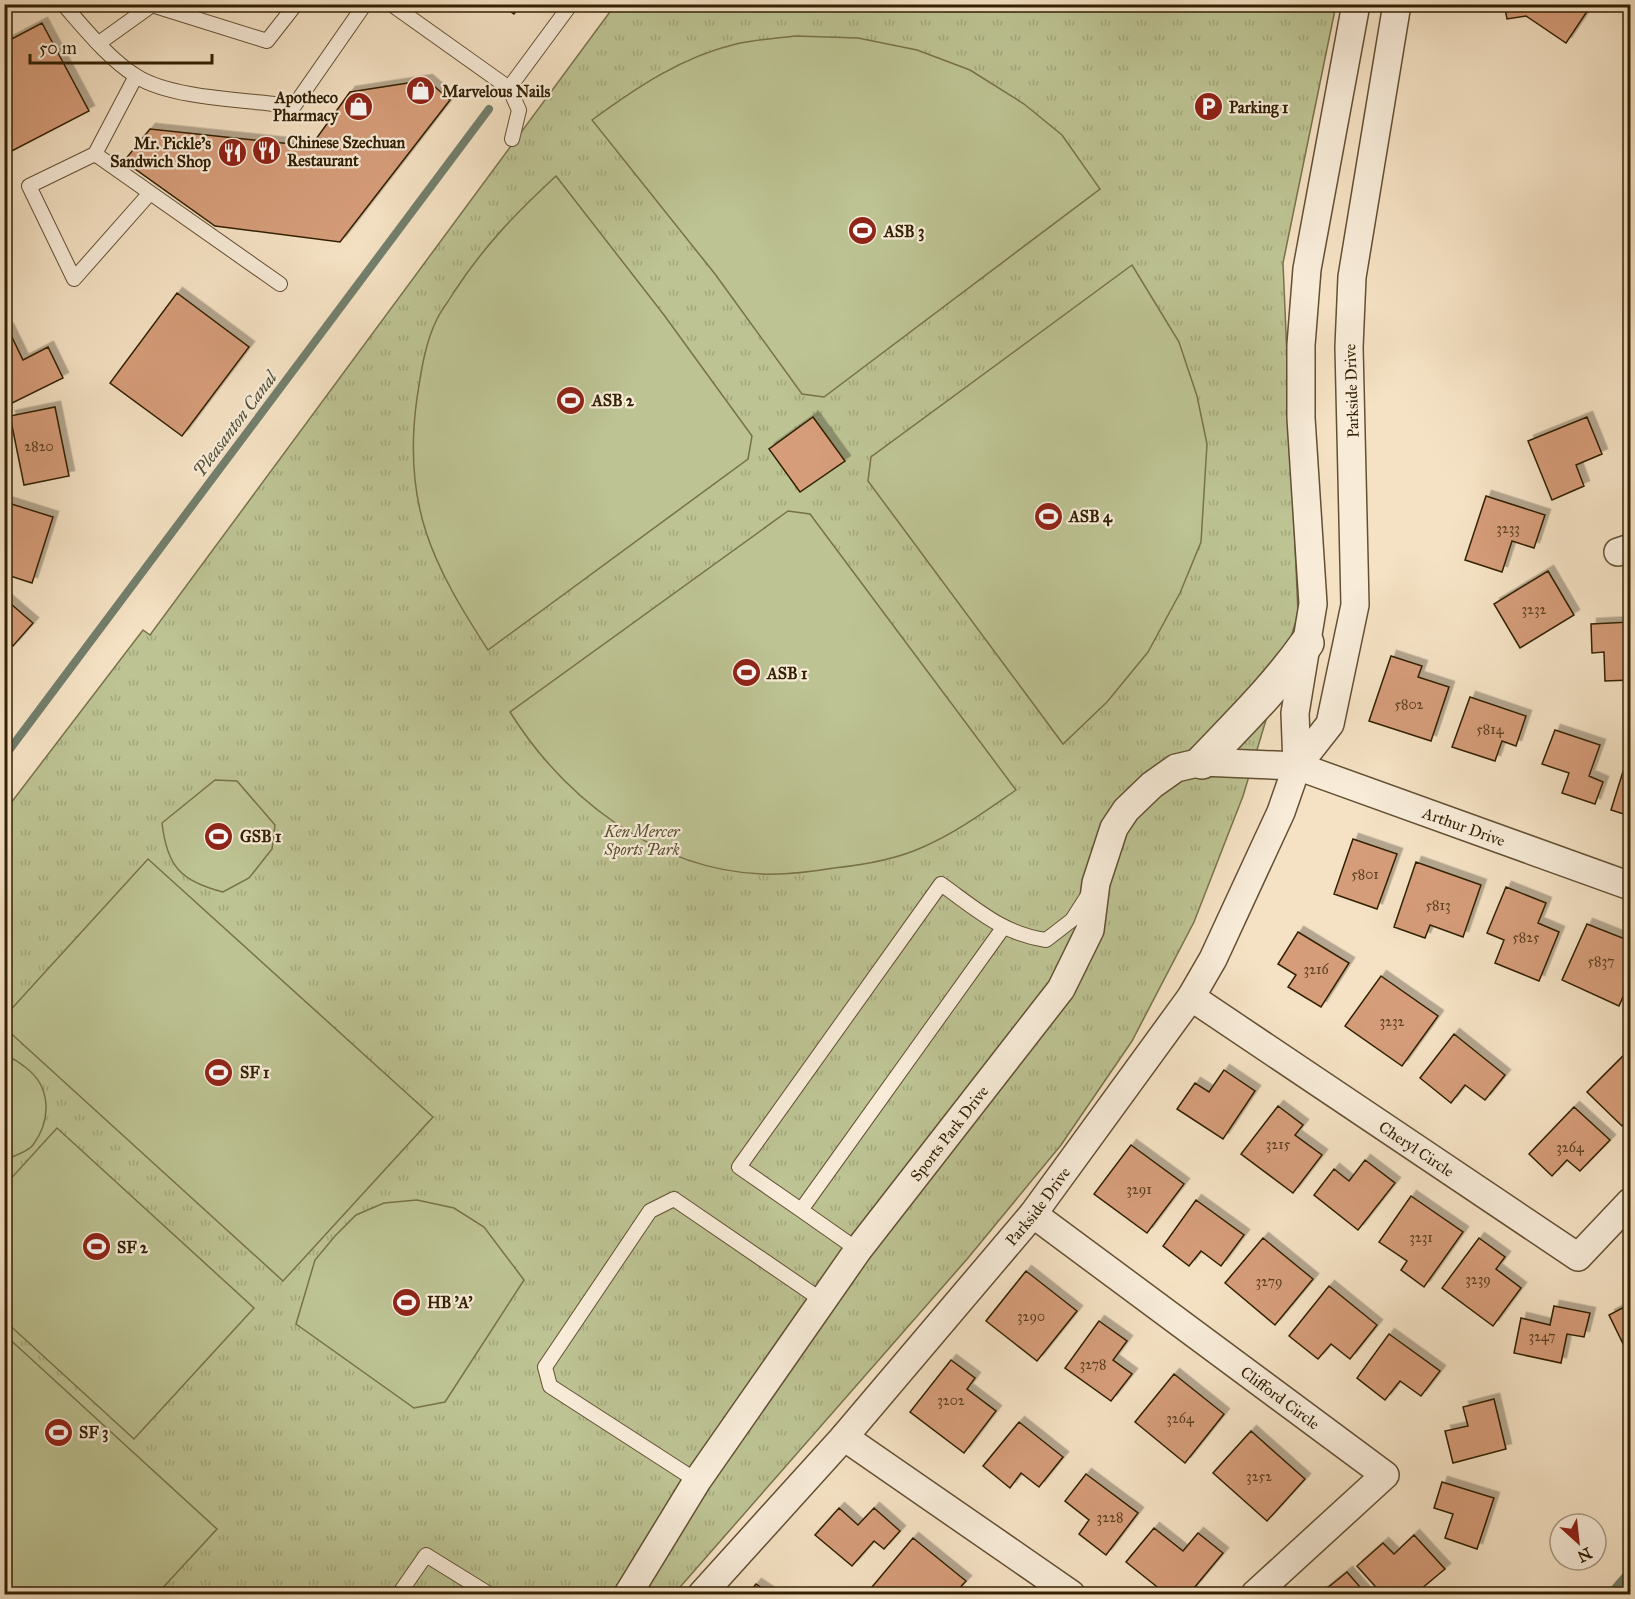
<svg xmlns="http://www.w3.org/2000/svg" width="1635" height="1599" viewBox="0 0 1635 1599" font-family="'IM FELL Great Primer',serif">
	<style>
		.park { fill: url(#park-tufts); stroke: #78724b; stroke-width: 1.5 }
		.pitch { fill: #bdc393; stroke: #78724b; stroke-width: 1.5 }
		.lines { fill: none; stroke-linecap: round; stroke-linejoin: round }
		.stream { stroke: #727f6d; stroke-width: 8 }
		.building { fill: #d69d7a; stroke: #322003; stroke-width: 1.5; filter: url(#shadow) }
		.service-casing { stroke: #635033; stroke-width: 16 }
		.minor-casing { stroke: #635033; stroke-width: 30 }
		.tertiary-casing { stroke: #635033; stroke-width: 36 }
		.service { stroke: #f8ecd9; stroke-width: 14 }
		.minor { stroke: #f8ecd9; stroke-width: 27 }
		.tertiary { stroke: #f8ecd9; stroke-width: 33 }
		.labels { text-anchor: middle; stroke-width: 4.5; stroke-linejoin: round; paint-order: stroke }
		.number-label { font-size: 14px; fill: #5b3f21 }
		.poi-label { font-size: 16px; font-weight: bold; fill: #322003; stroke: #f8ecd9; text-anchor: start }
		.street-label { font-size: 16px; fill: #322003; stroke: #f8ecd9 }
		.park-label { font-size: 16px; font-style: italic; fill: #5c512e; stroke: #f8ecd9 }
		.water-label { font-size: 18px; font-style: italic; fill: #524f38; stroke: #f8ecd9 }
	</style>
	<defs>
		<pattern id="park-tufts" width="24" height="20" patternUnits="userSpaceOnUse" patternTransform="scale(1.5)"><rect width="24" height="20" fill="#bdc393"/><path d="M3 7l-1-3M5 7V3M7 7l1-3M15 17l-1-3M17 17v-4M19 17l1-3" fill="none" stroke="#a3a77d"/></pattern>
		<filter id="shadow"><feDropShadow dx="5.5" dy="-5.5" stdDeviation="0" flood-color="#0004"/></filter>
	</defs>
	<rect width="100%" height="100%" fill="#f5e2c4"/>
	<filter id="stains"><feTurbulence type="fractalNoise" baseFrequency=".00333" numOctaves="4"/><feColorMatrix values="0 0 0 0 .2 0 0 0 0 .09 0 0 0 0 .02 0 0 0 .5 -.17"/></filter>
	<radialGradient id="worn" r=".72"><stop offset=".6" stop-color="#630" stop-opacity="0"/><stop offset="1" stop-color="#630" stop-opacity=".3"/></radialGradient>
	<path class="park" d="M615 5H1336L1283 263 1298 614 1243 796 1194 922 1132 1041 1061 1145 968 1258 674 1594H5L4 812 143 630 150 635Z"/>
	<path class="pitch" d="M796 36 858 38 917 50 970 70 1024 104 1062 135 1100 189 824 397 802 394 715 274 592 120C636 88 681 57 736 44 755 40 776 38 796 36Z
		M556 176 664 315 752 436 748 459 488 650C432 564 402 504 417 398 421 372 425 343 437 319 441 310 449 301 454 292 484 246 516 213 556 176Z
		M1132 265 1179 342 1197 396 1207 444 1201 542 1180 593 1148 652 1107 702 1063 744 868 481 871 457Z
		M788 511 810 514 1016 790C987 810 956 833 923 847 897 859 863 865 834 868 810 872 786 875 762 874 656 870 564 798 510 712Z
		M215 780 237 781 275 825 272 849 249 878 223 892C180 881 167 866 162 823Z
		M148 859 433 1117 283 1281 5 1028V1016Z
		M5 1056C13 1057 18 1062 25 1067 51 1086 52 1119 33 1145 28 1152 13 1156 5 1160Z
		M57 1128 254 1308 134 1439 5 1321V1185Z
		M417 1200 454 1208 484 1227 524 1280 445 1402 414 1408 296 1324 315 1260 335 1236 356 1215 384 1203Z
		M5 1335 217 1529 157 1594H5Z"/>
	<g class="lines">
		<path class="stream" d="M4 757 489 109
			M1610 1594 1630 1571"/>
	</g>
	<path class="building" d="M500 4H521L514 14Z
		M1504 4H1592L1566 43 1526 16 1507 19Z
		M42 23 89 111 4 155V43Z
		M427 80 450 100 340 242 215 226 124 161 150 129 311 146 350 92Z
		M177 293 249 347 182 436 110 383Z
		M8 329 23 360 48 347 63 378 4 407V331Z
		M55 407 69 476 24 485 10 416Z
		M813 417 845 461 800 492 769 449Z
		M1587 417 1602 454 1576 465 1584 486 1552 500 1528 441Z
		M1486 496 1545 515 1534 548 1512 541 1502 572 1465 560Z
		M5 502 53 517 32 583 4 574Z
		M1548 571 1574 615 1520 648 1494 604Z
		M4 598 33 623 13 646 4 638Z
		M1630 622V680L1605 681 1604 652 1592 653 1591 624Z
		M1391 656 1422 666 1418 677 1449 687 1431 741 1369 721Z
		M1470 697 1526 716 1516 746 1502 741 1495 761 1452 747Z
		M1555 730 1600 745 1589 776 1603 782 1595 804 1562 793 1569 773 1542 764Z
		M1630 749V816L1611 810Z
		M1353 839 1397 854 1377 909 1334 894Z
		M1416 862 1481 885 1463 937 1430 925 1425 938 1394 927Z
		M1506 887 1546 903 1538 923 1559 932 1539 981 1495 963 1504 940 1487 933Z
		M1587 924 1630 941V981L1619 1006 1562 980Z
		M1298 932 1349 963 1321 1007 1288 987 1296 975 1278 964Z
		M1381 976 1438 1016 1402 1066 1345 1026Z
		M1454 1034 1505 1075 1485 1100 1465 1085 1451 1103 1420 1078Z
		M1627 1052 1630 1056V1117L1622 1126 1587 1092Z
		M1224 1070 1255 1091 1223 1139 1177 1109 1195 1083 1209 1092Z
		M1278 1106 1303 1125 1295 1135 1322 1155 1293 1193 1241 1154Z
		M1574 1107 1610 1140 1580 1171 1567 1160 1552 1176 1529 1154Z
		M1131 1145 1184 1184 1147 1233 1094 1194Z
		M1365 1160 1395 1183 1358 1230 1314 1195 1334 1169 1349 1181Z
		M1411 1196 1463 1232 1424 1287 1401 1270 1407 1261 1379 1242Z
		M1196 1200 1244 1235 1221 1266 1201 1251 1189 1266 1163 1246Z
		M1263 1238 1313 1279 1275 1325 1225 1283Z
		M1479 1238 1505 1257 1496 1269 1521 1288 1493 1326 1442 1288Z
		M1026 1271 1077 1311 1037 1361 986 1321Z
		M1329 1286 1377 1325 1350 1359 1331 1344 1318 1359 1289 1336Z
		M1630 1304V1358L1609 1315Z
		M1554 1306 1590 1313 1584 1337 1567 1334 1561 1363 1514 1353 1521 1318 1550 1325Z
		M1099 1321 1127 1341 1113 1360 1132 1374 1111 1401 1065 1368Z
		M1389 1334 1440 1371 1421 1396 1400 1381 1385 1400 1357 1378Z
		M951 1360 975 1378 967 1389 996 1411 964 1453 910 1412Z
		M1174 1374 1224 1414 1185 1463 1135 1422Z
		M1494 1399 1506 1449 1453 1463 1445 1431 1468 1426 1463 1407Z
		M1019 1422 1063 1457 1039 1487 1021 1473 1010 1488 983 1466Z
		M1251 1431 1305 1479 1267 1521 1213 1473Z
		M1086 1474 1138 1513 1106 1555 1079 1534 1089 1520 1065 1501Z
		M1442 1482 1494 1498 1477 1549 1445 1538 1453 1514 1434 1508Z
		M839 1508 858 1525 874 1508 900 1531 884 1549 874 1541 852 1566 815 1535Z
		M1154 1528 1183 1551 1198 1533 1223 1553 1189 1594H1166L1126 1562Z
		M1414 1535 1445 1569 1415 1594H1382L1357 1566 1383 1543 1394 1554Z
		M913 1538 966 1581 954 1594H869L867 1593Z
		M1347 1572 1366 1594H1320Z
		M756 1584 771 1594H748Z"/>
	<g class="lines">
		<defs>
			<path id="service" d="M63 4C85 29 108 58 136 76 171 99 250 100 294 106L365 4
				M391 4 509 88 571 4
				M99 43 152 5 267 41 296 4
				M136 76 95 154 280 284
				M509 88 519 110 512 139
				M95 154 29 186 74 279 150 193
				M1003 928 801 1210 739 1167 941 884C976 909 1003 934 1046 940L1072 920 1088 895
				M801 1210 858 1250
				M697 1481 550 1386 545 1367 650 1211 674 1199 823 1301
				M399 1594 426 1555 489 1594"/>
			<g id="minor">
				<path d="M1618 552 1630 548"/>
				<path d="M1297 766 1295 713 1313 604 1301 418V345L1307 269 1356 4"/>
				<path id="s1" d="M1191 997 1578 1257 1630 1202"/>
				<path id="s2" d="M1033 1214 1385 1475 1255 1594"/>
				<path d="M844 1437 1071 1594"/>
				<path id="s3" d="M628 1594 697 1481 858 1250 1061 989 1090 930 1096 883 1114 828 1126 810 1152 785 1176 768 1202 762 1297 766 1630 886"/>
				<path id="s4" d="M702 1594 844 1437 1033 1214 1191 997 1213 959 1281 812 1297 766 1330 724 1355 605 1349 347 1352 277 1397 4"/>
			</g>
			<path id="tertiary" d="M1202 762C1239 723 1276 687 1307 643"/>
		</defs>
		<use href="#service" class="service-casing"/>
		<use href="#minor" class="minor-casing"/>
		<use href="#tertiary" class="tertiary-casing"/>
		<use href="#service" class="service"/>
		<use href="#minor" class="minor"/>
		<use href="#tertiary" class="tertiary"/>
	</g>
	<defs>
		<symbol id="shop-disc" viewBox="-11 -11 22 22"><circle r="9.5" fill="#8f2418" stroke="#f8ecd9"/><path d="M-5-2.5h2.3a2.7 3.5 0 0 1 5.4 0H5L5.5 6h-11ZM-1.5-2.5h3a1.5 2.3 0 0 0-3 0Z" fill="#fff"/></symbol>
		<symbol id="parking-disc" viewBox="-11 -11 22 22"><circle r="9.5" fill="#8f2418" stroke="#f8ecd9"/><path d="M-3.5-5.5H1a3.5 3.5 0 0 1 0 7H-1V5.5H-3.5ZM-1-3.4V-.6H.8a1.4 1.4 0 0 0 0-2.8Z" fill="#fff"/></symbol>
		<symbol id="restaurant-disc" viewBox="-11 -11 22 22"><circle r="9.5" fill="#8f2418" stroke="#f8ecd9"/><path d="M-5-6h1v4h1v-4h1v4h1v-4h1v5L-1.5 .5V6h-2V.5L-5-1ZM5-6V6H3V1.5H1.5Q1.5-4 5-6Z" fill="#fff"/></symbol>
		<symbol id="stadium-disc" viewBox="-11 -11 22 22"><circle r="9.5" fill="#8f2418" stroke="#f8ecd9"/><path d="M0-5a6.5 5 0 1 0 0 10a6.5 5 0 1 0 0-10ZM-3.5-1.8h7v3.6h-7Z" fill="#fff"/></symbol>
	</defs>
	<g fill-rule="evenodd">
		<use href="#shop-disc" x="404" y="74" width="33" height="33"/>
		<use href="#shop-disc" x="342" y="90" width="33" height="33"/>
		<use href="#parking-disc" x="1192" y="90" width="33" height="33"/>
		<use href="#restaurant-disc" x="250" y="134" width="33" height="33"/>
		<use href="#restaurant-disc" x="216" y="136" width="33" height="33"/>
		<use href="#stadium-disc" x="846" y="214" width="33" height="33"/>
		<use href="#stadium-disc" x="554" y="384" width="33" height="33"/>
		<use href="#stadium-disc" x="1032" y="500" width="33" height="33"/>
		<use href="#stadium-disc" x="730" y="656" width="33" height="33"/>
		<use href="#stadium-disc" x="202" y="820" width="33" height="33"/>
		<use href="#stadium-disc" x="202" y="1056" width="33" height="33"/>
		<use href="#stadium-disc" x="80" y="1230" width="33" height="33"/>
		<use href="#stadium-disc" x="390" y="1286" width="33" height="33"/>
		<use href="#stadium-disc" x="42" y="1416" width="33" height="33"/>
	</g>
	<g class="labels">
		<g class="number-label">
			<text x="39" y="451">2820</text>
			<text x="1508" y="533">3233</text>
			<text x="1534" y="614">3232</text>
			<text x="1409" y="709">5802</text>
			<text x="1490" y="734">5814</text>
			<text x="1365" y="879">5801</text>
			<text x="1438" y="910">5813</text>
			<text x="1526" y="942">5825</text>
			<text x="1601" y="966">5837</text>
			<text x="1316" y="974">3216</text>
			<text x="1392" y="1026">3232</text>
			<text x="1278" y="1149">3215</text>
			<text x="1570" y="1152">3264</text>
			<text x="1139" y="1194">3291</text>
			<text x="1421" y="1242">3231</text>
			<text x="1478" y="1284">3239</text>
			<text x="1269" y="1286">3279</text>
			<text x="1031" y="1321">3290</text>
			<text x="1542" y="1341">3247</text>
			<text x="1093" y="1369">3278</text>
			<text x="951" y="1405">3202</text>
			<text x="1180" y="1423">3264</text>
			<text x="1259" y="1481">3252</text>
			<text x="1110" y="1522">3228</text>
		</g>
		<g class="poi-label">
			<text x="442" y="97">Marvelous Nails</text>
			<text x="338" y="103" text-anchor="end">Apotheco<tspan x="338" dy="18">Pharmacy</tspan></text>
			<text x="1229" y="113">Parking 1</text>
			<text x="287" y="148">Chinese Szechuan<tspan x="287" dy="18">Restaurant</tspan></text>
			<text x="211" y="149" text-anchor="end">Mr. Pickle’s<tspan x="211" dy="18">Sandwich Shop</tspan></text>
			<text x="884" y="237">ASB 3</text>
			<text x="592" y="406">ASB 2</text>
			<text x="1069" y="522">ASB 4</text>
			<text x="767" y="679">ASB 1</text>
			<text x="240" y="842">GSB 1</text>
			<text x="240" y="1078">SF 1</text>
			<text x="117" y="1253">SF 2</text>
			<text x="427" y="1308">HB 'A'</text>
			<text x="79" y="1438">SF 3</text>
		</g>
		<g class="street-label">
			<text transform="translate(1351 391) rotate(-92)" y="6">Parkside Drive</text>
			<text dy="6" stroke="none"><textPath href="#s3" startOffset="1302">Arthur Drive</textPath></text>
			<text dy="6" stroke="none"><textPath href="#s3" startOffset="562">Sports Park Drive</textPath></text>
			<text dy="6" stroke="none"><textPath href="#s1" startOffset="272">Cheryl Circle</textPath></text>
			<text dy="6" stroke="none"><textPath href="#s4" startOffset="513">Parkside Drive</textPath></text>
			<text dy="6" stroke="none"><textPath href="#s2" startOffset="308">Clifford Circle</textPath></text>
		</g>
		<g class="park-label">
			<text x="642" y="837">Ken Mercer<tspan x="642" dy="18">Sports Park</tspan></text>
		</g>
		<g class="water-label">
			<text transform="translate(235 424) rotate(-53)" y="6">Pleasanton Canal</text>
		</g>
	</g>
	<rect width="1635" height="1599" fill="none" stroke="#f5e2c4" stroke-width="24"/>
	<rect x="6" y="6" width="1623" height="1587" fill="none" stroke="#322003" stroke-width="3"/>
	<rect x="12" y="12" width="1611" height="1575" fill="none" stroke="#322003" stroke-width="1.5"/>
	<g transform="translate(1578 1542) rotate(153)"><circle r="28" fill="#f8ecd9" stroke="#a99a83" stroke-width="1.5"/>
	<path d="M0-4.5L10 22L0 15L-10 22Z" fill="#8f2418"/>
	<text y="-9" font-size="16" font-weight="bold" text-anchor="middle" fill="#322003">N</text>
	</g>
	<path d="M30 54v9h182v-9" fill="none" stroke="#322003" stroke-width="3"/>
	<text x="39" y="54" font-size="18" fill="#322003" stroke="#f8ecd9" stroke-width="4.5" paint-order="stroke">50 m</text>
	<rect width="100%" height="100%" filter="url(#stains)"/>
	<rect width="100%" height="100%" fill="url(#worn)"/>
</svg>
